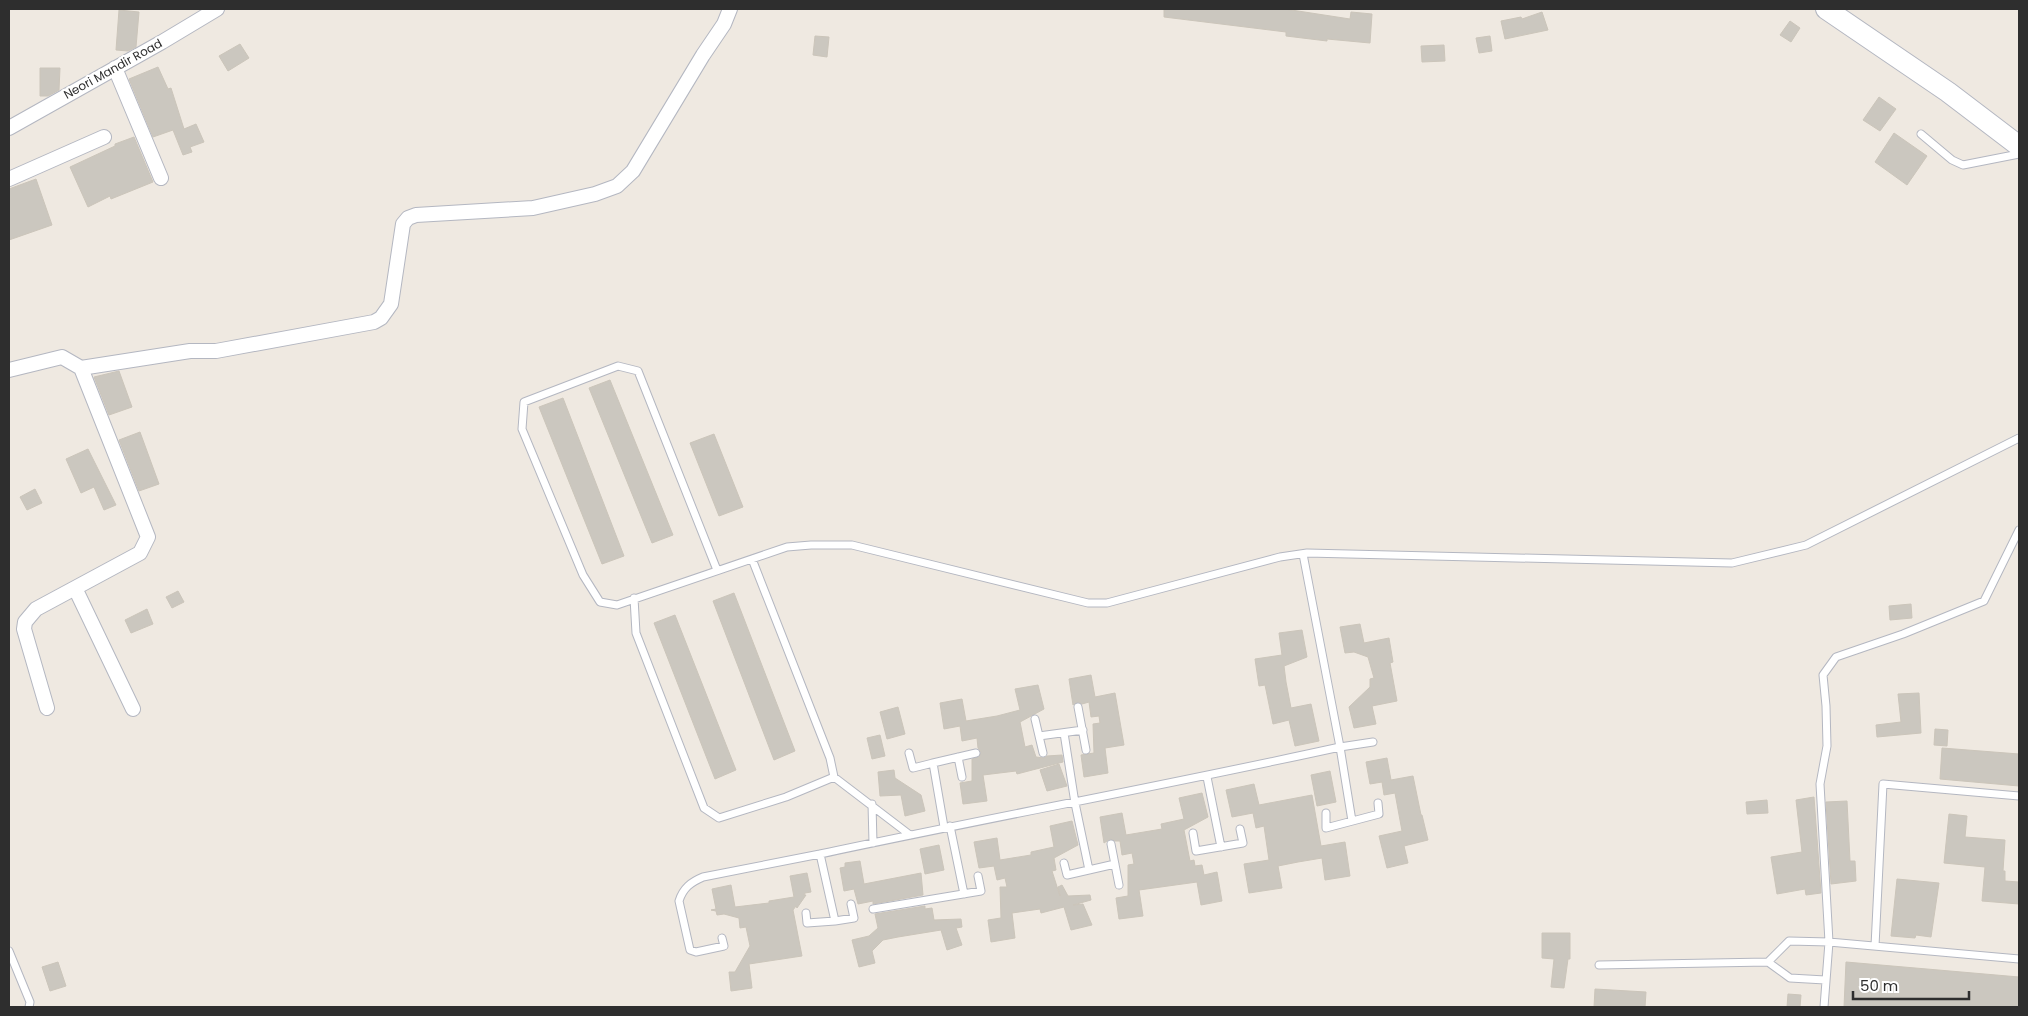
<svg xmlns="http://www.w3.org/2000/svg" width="2028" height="1016" viewBox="0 0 2028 1016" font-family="Poppins,sans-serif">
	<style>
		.building { fill: #cbc7bf; stroke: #cbc5ba }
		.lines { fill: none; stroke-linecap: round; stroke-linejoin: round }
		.lane-casing { stroke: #b4b7c1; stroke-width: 9 }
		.street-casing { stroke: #b4b7c1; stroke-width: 16 }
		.secondary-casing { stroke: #b4b7c1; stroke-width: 22 }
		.lane { stroke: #fff; stroke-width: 7 }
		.street { stroke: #fff; stroke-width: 14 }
		.secondary { stroke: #fff; stroke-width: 20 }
		.labels { text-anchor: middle; stroke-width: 4.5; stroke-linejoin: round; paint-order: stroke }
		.street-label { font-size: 12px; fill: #2e2e2e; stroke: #fff }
	</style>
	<rect width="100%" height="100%" fill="#efe9e1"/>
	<path class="building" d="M1164 9H1285L1350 19 1351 12 1372 14 1370 43 1327 39V41L1286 36V32L1164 17Z
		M119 10 139 12 136 47 128 51 116 50Z
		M1542 12 1548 30 1505 39 1501 21 1521 17 1522 19Z
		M1790 21 1800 28 1791 42 1780 35Z
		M815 36 829 37 827 57 813 55Z
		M1490 36 1492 51 1479 53 1476 38Z
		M240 44 249 58 228 71 219 56Z
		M1444 45 1445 61 1422 62 1421 46Z
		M158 67 168 89 171 88 184 129 196 124 204 142 190 147 192 152 183 155 173 130 153 137 129 79Z
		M40 68H60L59 90 48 96H40Z
		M1879 97 1896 109 1880 131 1863 120Z
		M1894 133 1927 156 1907 185 1875 162Z
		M134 137 153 182 111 199 110 196 88 207 70 167 115 146V144Z
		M36 179 52 225 9 240V189Z
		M119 371 132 407 109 415 94 377Z
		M610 380 673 535 652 543 589 388Z
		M563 398 624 556 602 564 539 407Z
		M140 432 159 484 139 491 119 440Z
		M714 434 743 507 719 516 690 443Z
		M88 449 116 505 104 510 94 487 81 493 66 459Z
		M35 489 42 503 27 510 20 497Z
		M178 591 184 602 172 608 166 597Z
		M734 593 795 751 774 760 713 601Z
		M1911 604 1912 618 1890 620 1889 606Z
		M147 609 153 624 131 633 125 620Z
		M675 615 736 770 715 779 654 623Z
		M1360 624 1364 643 1389 638 1393 662 1390 663 1397 701 1372 706 1376 724 1354 728 1349 707 1370 687V679L1374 678 1368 657 1354 652 1345 653 1340 627Z
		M1302 630 1307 657 1284 666 1286 682 1291 708 1311 704 1319 741 1295 746 1289 720 1273 724 1265 685 1259 686 1255 659 1282 655 1279 633Z
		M1091 675 1095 697 1115 693 1124 745 1105 748 1108 773 1084 777 1081 755 1094 753 1093 724 1100 723 1099 716 1091 717 1089 702 1082 704 1078 702 1073 705 1069 679Z
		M1038 685 1044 709 1020 722 1025 747 1032 745 1036 757 1044 758 1047 756 1062 755 1063 762 1017 774 1016 771 983 775 987 801 963 804 960 783 972 781V759L979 757 981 752 978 748 977 738 962 741 960 726 944 729 940 703 962 699 966 721 997 716 1020 710 1015 689Z
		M1919 693 1921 733 1877 737 1876 725 1901 722 1898 694Z
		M898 707 905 734 887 739 880 712Z
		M1935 729 1948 730 1947 746 1934 745Z
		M880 735 885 756 872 759 867 738Z
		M1942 748 2019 754V786L1940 779Z
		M1387 758 1391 780 1413 776 1421 815H1422L1428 840 1404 846 1408 863 1387 868 1379 836 1402 831 1395 793 1384 795 1382 782 1370 784 1366 762Z
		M1059 764 1067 786 1047 791 1040 770Z
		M894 770 895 778 921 795 925 811 905 816 901 795 880 796 878 772Z
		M1330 771 1336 802 1317 806 1311 775Z
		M1254 784 1259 805 1312 795 1321 846 1345 842 1350 876 1325 880 1322 858 1298 862 1278 866 1282 888 1249 893 1244 864 1269 860 1264 826 1256 828 1253 813 1232 817 1226 790Z
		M1202 793 1208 817 1184 830 1190 861 1194 860 1195 866 1202 865 1204 875 1217 872 1222 901 1201 905 1197 882 1139 890 1143 916 1119 919 1116 898 1128 896V865L1134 864 1132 853 1122 855 1120 841H1115L1110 839 1104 843 1100 817 1122 813 1126 835 1162 829 1161 824 1184 819 1179 798Z
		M1814 797 1821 893 1806 895 1805 889 1777 894 1771 857 1802 852 1796 800Z
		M1767 800 1768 813 1747 814 1746 802Z
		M1847 801 1850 861H1855L1856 881 1831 884 1826 802Z
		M1949 814 1967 816 1965 837 2005 840 2003 871H2005V881L2019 882V904L1982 901 1985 867 1944 863Z
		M1072 821 1078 845 1054 858 1056 870 1052 871 1060 896 1058 887 1062 885 1068 896 1090 895 1091 900 1073 905 1083 904 1092 925 1071 930 1064 907 1041 913 1040 909 1012 913 1015 938 991 942 988 920 1001 918 1000 887H1007L1005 878 997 880 994 866 979 868 974 842 997 838 1000 860 1031 855V852L1054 847 1050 826Z
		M939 845 944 870 925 874 920 849Z
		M860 861 864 884 921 873 923 895 873 904V901L858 904 854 889 844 891 840 868 845 867V863Z
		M807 873 811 892 805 893 804 895H806L797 908 796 906 793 910 802 956 749 964 752 988 731 991 729 972H735L750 946 746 927 740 928 739 918 724 914 717 915 716 911 711 910 716 909 712 889 731 885 735 907 769 903V901L794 897 790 876Z
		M1897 879 1939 883 1931 937 1916 935 1915 938 1891 936Z
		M925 906V909L932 908 934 920 961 919 962 927 956 928 962 945 947 950 941 930 898 937 883 940 872 951 875 963 859 967 852 940 869 936 878 928 875 914Z
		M1542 933H1570V959H1568L1564 988 1551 987 1554 959 1542 958Z
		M58 962 66 986 50 991 42 967Z
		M1846 962 2019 977V1007H1844Z
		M1595 989 1646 992 1645 1007H1594Z
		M1788 994 1801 995 1800 1007H1787Z"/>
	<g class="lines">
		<defs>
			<path id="lane" d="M1921 134 1952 160 1963 165 2019 154
				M717 570 638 371 618 366 524 402 522 429 583 575 600 602 617 605 787 547 811 545H852L1088 603H1107L1280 557 1307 553 1732 563 1806 545 2019 438
				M634 598 636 633 704 808 719 818 786 797 834 777 830 758 752 559
				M1078 707 1086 750
				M1035 719 1043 753
				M1064 733 1075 803 1089 870
				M1039 736 1083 730
				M909 753 913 768 933 763
				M958 757 962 777
				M834 777 910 835
				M1207 777 1221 847
				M872 804 873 843
				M1326 813V828L1379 814 1378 803
				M1352 821 1340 747 1373 742
				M950 826 964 894
				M944 827 933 763 976 753
				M1193 833 1196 851 1243 843 1240 829
				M1111 844 1119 885
				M1064 863 1067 875 1115 864
				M851 904 854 918 835 921 820 854C993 817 1167 785 1340 747L1303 554
				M873 909 981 891 978 876
				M806 913 807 923 835 921
				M722 938 724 946 696 952 690 950 679 901C683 888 691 882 703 877L820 854
				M1875 946 1883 784 2019 796
				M9 951 30 1002 29 1007
				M1599 965 1768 962
				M1825 980 1790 978 1768 962 1789 941 1829 942 2019 959
				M1824 1007 1829 942 1820 784 1827 746 1826 706 1823 675 1836 657 1903 634 1984 601 2019 530"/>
			<path id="street" d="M115 68 161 178
				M9 128 162 42 217 9
				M9 179 104 137
				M81 368 190 351H216L374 322 381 318 391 304 403 224 408 218 416 215 533 208 595 194 617 186 633 171 703 55 724 24 730 9
				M9 370 62 357 81 368 148 537 140 553 36 609 25 622 24 629 47 708
				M75 588 133 709"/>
			<path id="secondary" d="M1826 9 1948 92 2019 146"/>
		</defs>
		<use href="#lane" class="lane-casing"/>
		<use href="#street" class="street-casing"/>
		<use href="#secondary" class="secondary-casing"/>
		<use href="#lane" class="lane"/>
		<use href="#street" class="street"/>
		<use href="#secondary" class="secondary"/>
	</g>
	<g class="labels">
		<g class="street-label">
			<text transform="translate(113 69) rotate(-29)" y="4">Neori Mandir Road</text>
		</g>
	</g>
	<rect width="2028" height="1016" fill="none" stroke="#2e2e2e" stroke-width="20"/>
	<path d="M1853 991v8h116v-8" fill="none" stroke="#2e2e2e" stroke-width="2.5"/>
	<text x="1860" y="991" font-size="15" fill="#2e2e2e" stroke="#ffffff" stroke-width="4" paint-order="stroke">50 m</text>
</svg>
